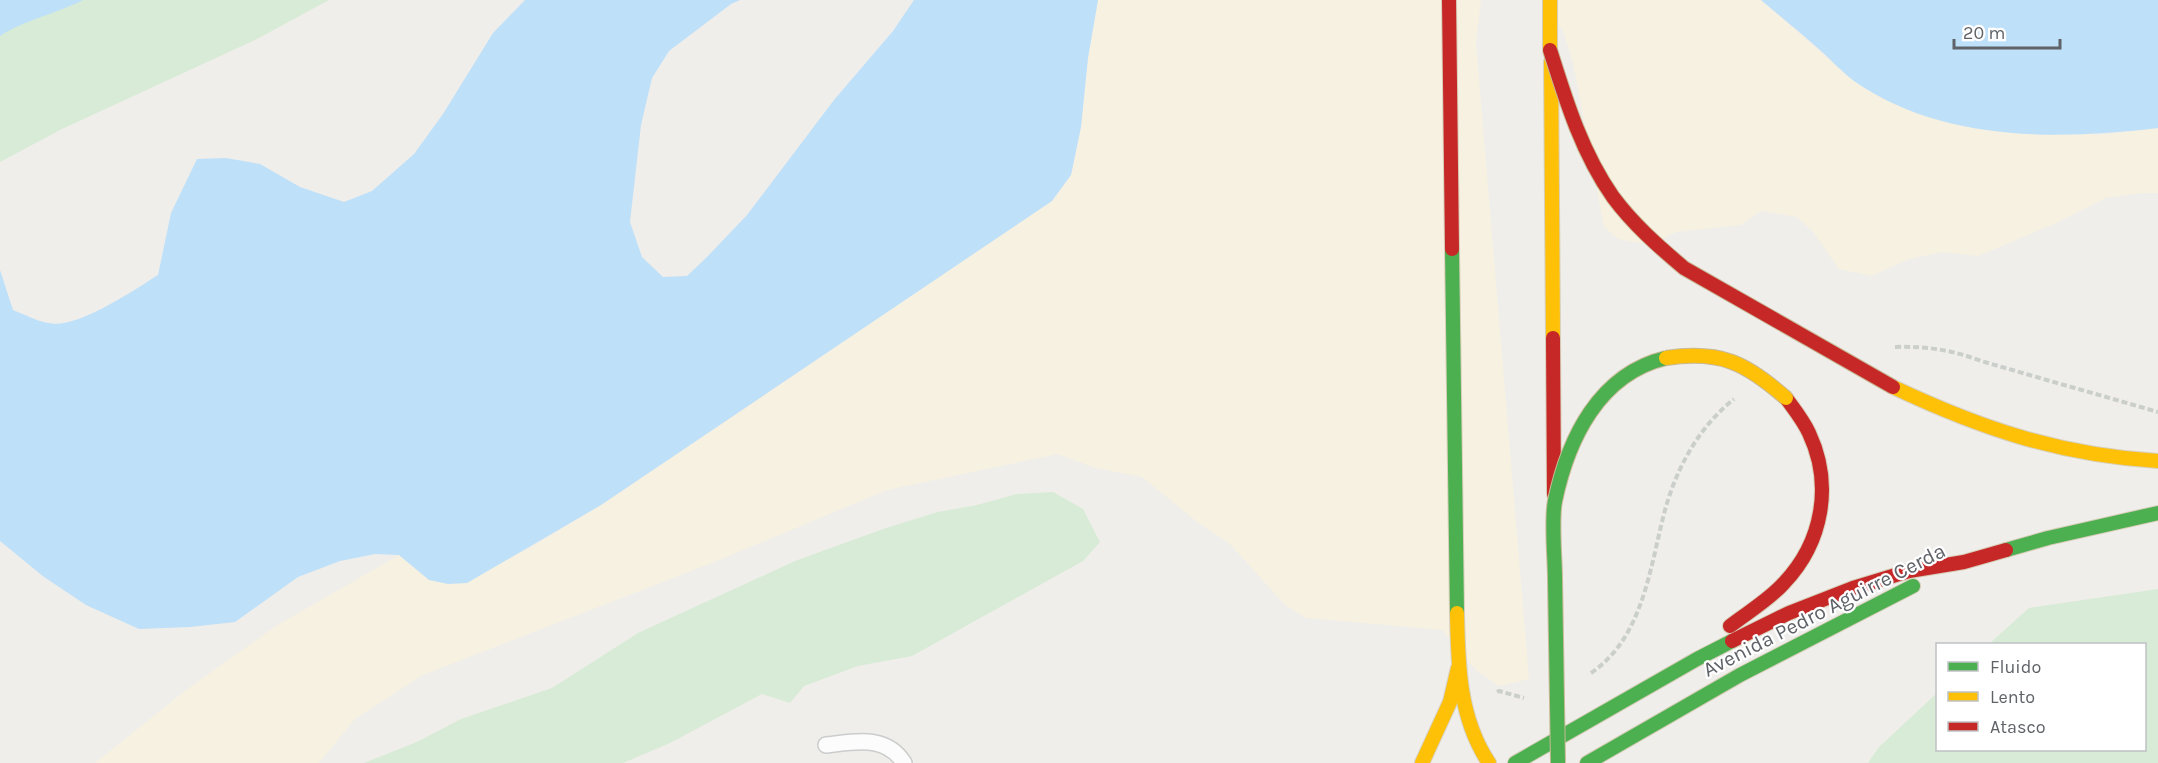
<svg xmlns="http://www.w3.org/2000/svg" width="2158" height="763" viewBox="0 0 2158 763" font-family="Karla,sans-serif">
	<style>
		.green { fill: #d8ebd6 }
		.sand { fill: #f6f1e1 }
		.water { fill: #bfe0f9 }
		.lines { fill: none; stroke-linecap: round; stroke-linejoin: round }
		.lane-casing { stroke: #cbcccc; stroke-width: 18 }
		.fast-casing { stroke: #d7ceb8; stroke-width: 16 }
		.slow-casing { stroke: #d7ceb8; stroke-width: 16 }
		.jam-casing { stroke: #d7ceb8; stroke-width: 16 }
		.path { stroke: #cacfcc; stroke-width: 4; stroke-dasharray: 6 3; stroke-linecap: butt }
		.lane { stroke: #fdfcfc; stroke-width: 15 }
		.fast { stroke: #4caf50; stroke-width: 14 }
		.slow { stroke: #ffc107; stroke-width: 14 }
		.jam { stroke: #c62828; stroke-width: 14 }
		.fast-bridge-casing { stroke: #c8b996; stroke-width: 16; stroke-linecap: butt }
		.slow-bridge-casing { stroke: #c8b996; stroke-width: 16; stroke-linecap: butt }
		.jam-bridge-casing { stroke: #c8b996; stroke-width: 16; stroke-linecap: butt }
		.fast-bridge { stroke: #4caf50; stroke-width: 14 }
		.slow-bridge { stroke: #ffc107; stroke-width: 14 }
		.jam-bridge { stroke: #c62828; stroke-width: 14 }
		.labels { text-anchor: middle; stroke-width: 4.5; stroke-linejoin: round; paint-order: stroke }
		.street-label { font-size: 21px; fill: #5f6368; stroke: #fff }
	</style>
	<rect width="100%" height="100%" fill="#efeeea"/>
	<path class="green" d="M0 0H329L257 39 62 129 0 162Z
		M1053 492 1083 509 1100 542 1083 561 912 656 858 666 804 686 790 703 762 694 670 743 623 763H364L417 742 461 719 552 688 638 633 795 561 886 528 938 512 977 505 1017 494Z
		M2158 589V763H1868L1879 747 1937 693 1938 750H2144V644H1989L2029 608Z"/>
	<path class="sand" d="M1098 0H1481L1476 43 1529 679 1499 686 1477 671 1442 630 1306 618 1285 605 1230 544 1196 521 1142 477 1095 468 1058 454 887 490 717 561 423 675 355 719 319 763H95L186 690 276 626 399 555 429 580 525 551 601 505 1052 201 1071 175 1081 127 1088 58Z
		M1540 0H1761L1853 80 1890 101 1926 115 2099 135 2158 128V193H2143L2106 198 2054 224 1978 256 1942 252 1909 259 1872 276 1839 269 1813 232 1797 217 1761 211 1741 225 1676 232 1651 245 1618 239 1604 227 1573 63 1563 31Z"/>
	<path class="water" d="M0 0H83C58 13 22 21 0 36Z
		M525 0H740L731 4 669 51 652 78 641 125 630 222 642 257 663 277 687 276 707 257 747 215 834 100 893 31 914 0H1098L1088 58 1081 127 1071 175 1052 201 601 505 467 583 448 584 429 580 399 555 375 554 340 561 298 577 235 622 190 627 139 629 86 605 44 577 0 541V270L13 310C24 314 36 321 48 323 76 330 134 290 158 275L171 213 197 159 226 158 260 164 300 187 344 202 372 191 414 154 443 114 493 33Z
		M1761 0H2158V128C2056 140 1942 142 1854 81 1842 72 1831 60 1820 50 1801 33 1781 17 1761 0Z"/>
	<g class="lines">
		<defs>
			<path id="lane" d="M826 745C854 742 886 734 904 763"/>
			<path id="fast" d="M1452 249 1457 613
				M2006 550 2048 538 2158 513
				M1515 763 1697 659 1732 641
				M1587 763 1740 675 1913 586"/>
			<path id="slow" d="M1550 0V50
				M1551 62 1553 338
				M1893 387C1982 429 2060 455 2158 461
				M1457 613C1458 666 1459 718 1489 763
				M1422 763 1450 702 1458 668"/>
			<path id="jam" d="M1449 0 1452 249
				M1553 338 1554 494
				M1730 626C1748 612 1769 600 1784 583 1823 542 1833 484 1809 433 1803 420 1794 409 1786 398
				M1732 641 1789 613 1853 588 1909 571 1964 562 2006 550"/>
		</defs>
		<use href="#lane" class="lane-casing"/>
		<use href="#fast" class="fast-casing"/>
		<use href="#slow" class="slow-casing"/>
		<use href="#jam" class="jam-casing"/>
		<path class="path" d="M1895 347C1926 346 1953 350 1981 361L2158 412
			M1591 673C1644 637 1650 566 1665 510 1677 467 1699 427 1734 399
			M1497 692 1499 691 1524 698"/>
		<use href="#lane" class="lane"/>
		<use href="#fast" class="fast"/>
		<use href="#slow" class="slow"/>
		<use href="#jam" class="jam"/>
		<defs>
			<path id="fast-bridge" d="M1558 763C1557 702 1556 641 1555 579 1555 559 1551 520 1555 501 1568 439 1599 374 1666 358"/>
			<path id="slow-bridge" d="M1666 358C1721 350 1746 363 1786 398"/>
			<path id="jam-bridge" d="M1550 50C1566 101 1582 153 1613 197 1633 224 1658 246 1684 268L1893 387"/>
		</defs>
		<use href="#fast-bridge" class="fast-bridge-casing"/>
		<use href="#slow-bridge" class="slow-bridge-casing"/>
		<use href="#jam-bridge" class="jam-bridge-casing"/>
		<use href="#fast-bridge" class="fast-bridge"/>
		<use href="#slow-bridge" class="slow-bridge"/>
		<use href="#jam-bridge" class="jam-bridge"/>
	</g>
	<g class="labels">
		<g class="street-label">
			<text transform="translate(1824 610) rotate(-27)" y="7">Avenida Pedro Aguirre Cerda</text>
		</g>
	</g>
	<rect x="1936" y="643" width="210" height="108" fill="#ffffff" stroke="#bfc1c3" stroke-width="1.5"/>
	<rect x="1948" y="662" width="30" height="9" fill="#4caf50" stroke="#bfc1c3" stroke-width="1.5"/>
	<text x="1990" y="673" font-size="18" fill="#5f6368">Fluido</text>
	<rect x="1948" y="692" width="30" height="9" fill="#ffc107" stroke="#bfc1c3" stroke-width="1.5"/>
	<text x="1990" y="703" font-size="18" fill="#5f6368">Lento</text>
	<rect x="1948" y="722" width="30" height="9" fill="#c62828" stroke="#bfc1c3" stroke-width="1.5"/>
	<text x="1990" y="733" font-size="18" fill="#5f6368">Atasco</text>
	<path d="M1954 39v9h106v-9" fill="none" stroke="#5f6368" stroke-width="3"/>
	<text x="1963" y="39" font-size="18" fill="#5f6368" stroke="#ffffff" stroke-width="4.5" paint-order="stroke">20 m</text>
</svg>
